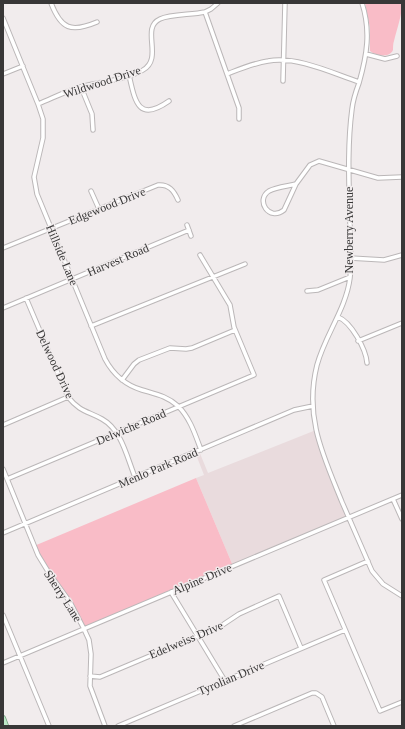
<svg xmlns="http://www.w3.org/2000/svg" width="405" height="729" viewBox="0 0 405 729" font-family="'Times New Roman',serif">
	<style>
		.built { fill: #e9dbdd }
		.green { fill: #f9bcc7 }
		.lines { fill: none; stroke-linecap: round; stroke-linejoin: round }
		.minor-casing { stroke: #bbb7b8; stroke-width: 5.5 }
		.major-casing { stroke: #73a07e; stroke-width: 6 }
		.minor { stroke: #fff; stroke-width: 3.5 }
		.major { stroke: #bee8c8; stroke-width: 4.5 }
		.labels { text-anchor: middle; stroke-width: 3; stroke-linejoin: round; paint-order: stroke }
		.street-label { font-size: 12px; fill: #383737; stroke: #f1eced }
	</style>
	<rect width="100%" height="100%" fill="#f1eced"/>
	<path class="built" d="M316 430 321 450 349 517 233 566 196 478 204 475 195 452 199 451 208 473Z"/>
	<path class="green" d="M365 3H402C402 16 397 28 394 41 393 43 393 48 393 50 389 59 375 55 370 51V28Z
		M196 478 233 566 84 629 80 619 55 582 34 546Z"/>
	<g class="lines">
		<defs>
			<path id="minor" d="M51 3C61 29 71 33 97 22
				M362 3C371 31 367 55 359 83 356 91 353 100 352 109 347 147 349 185 350 224 350 241 352 260 350 278 346 309 325 335 317 365 304 417 323 455 342 502 352 525 362 548 372 571L383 584 402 596
				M205 12 239 108V119
				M3 18 38 104 43 119V138L34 177 37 194 105 359C113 374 125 385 142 390 155 394 167 396 178 406 190 418 195 434 201 450
				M366 54 385 59 397 56
				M3 74 23 66
				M227 74C240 69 254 63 268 61 298 56 332 73 359 82
				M129 75C135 101 138 123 169 101
				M283 81 285 3
				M81 87 92 114 93 130
				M38 104C53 98 68 90 84 86 103 81 126 80 143 70 164 58 140 28 160 19 171 14 192 15 205 12L211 9 218 3
				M296 184 310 165 319 161 378 178 402 177
				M296 184 284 210C269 222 255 200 269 191 276 187 288 186 296 184Z
				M91 191 99 209
				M187 225 191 236
				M3 248 158 185C169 184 174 191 178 200
				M350 258 384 260 402 255
				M307 291 318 290 350 277
				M26 298 68 397C80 412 88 411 102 419 122 430 127 458 135 477
				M3 308 189 230
				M338 317C351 322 366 349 367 363
				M91 326 245 264
				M358 341 402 323
				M122 380 134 364 139 360 170 348 186 349 192 348 235 330
				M3 425 68 397
				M3 469 38 555 49 573 70 602 84 629 89 640 91 654 90 686 105 726
				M7 479 254 375 234 327 230 305 200 255
				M393 499 402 519
				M3 533 294 410 313 406
				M368 561 324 580 380 711 402 702
				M171 592 225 681
				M3 615 49 726
				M3 663 402 495
				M90 676 100 677 221 626 239 614 279 596 301 648
				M118 726 345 630
				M234 726 312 693H316L322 697 334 726"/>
			<path id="major" d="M3 718 6 726"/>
		</defs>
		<use href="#minor" class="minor-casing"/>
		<use href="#major" class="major-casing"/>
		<use href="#minor" class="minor"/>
		<use href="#major" class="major"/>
	</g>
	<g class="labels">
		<g class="street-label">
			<text transform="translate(102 82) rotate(-18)" y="4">Wildwood Drive</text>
			<text transform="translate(107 206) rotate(-22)" y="4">Edgewood Drive</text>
			<text transform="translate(349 230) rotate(-90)" y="4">Newberry Avenue</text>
			<text transform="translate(62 255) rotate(67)" y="4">Hillside Lane</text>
			<text transform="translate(118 260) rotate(-23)" y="4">Harvest Road</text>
			<text transform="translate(55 364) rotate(65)" y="4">Delwood Drive</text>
			<text transform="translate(131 427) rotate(-23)" y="4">Delwiche Road</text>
			<text transform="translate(158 468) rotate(-23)" y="4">Menlo Park Road</text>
			<text transform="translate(202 579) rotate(-23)" y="4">Alpine Drive</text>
			<text transform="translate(63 596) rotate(57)" y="4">Sherry Lane</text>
			<text transform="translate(186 640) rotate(-23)" y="4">Edelweiss Drive</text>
			<text transform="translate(231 678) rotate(-23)" y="4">Tyrolian Drive</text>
		</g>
	</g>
	<rect width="405" height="729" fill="none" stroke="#383737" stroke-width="8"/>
</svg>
